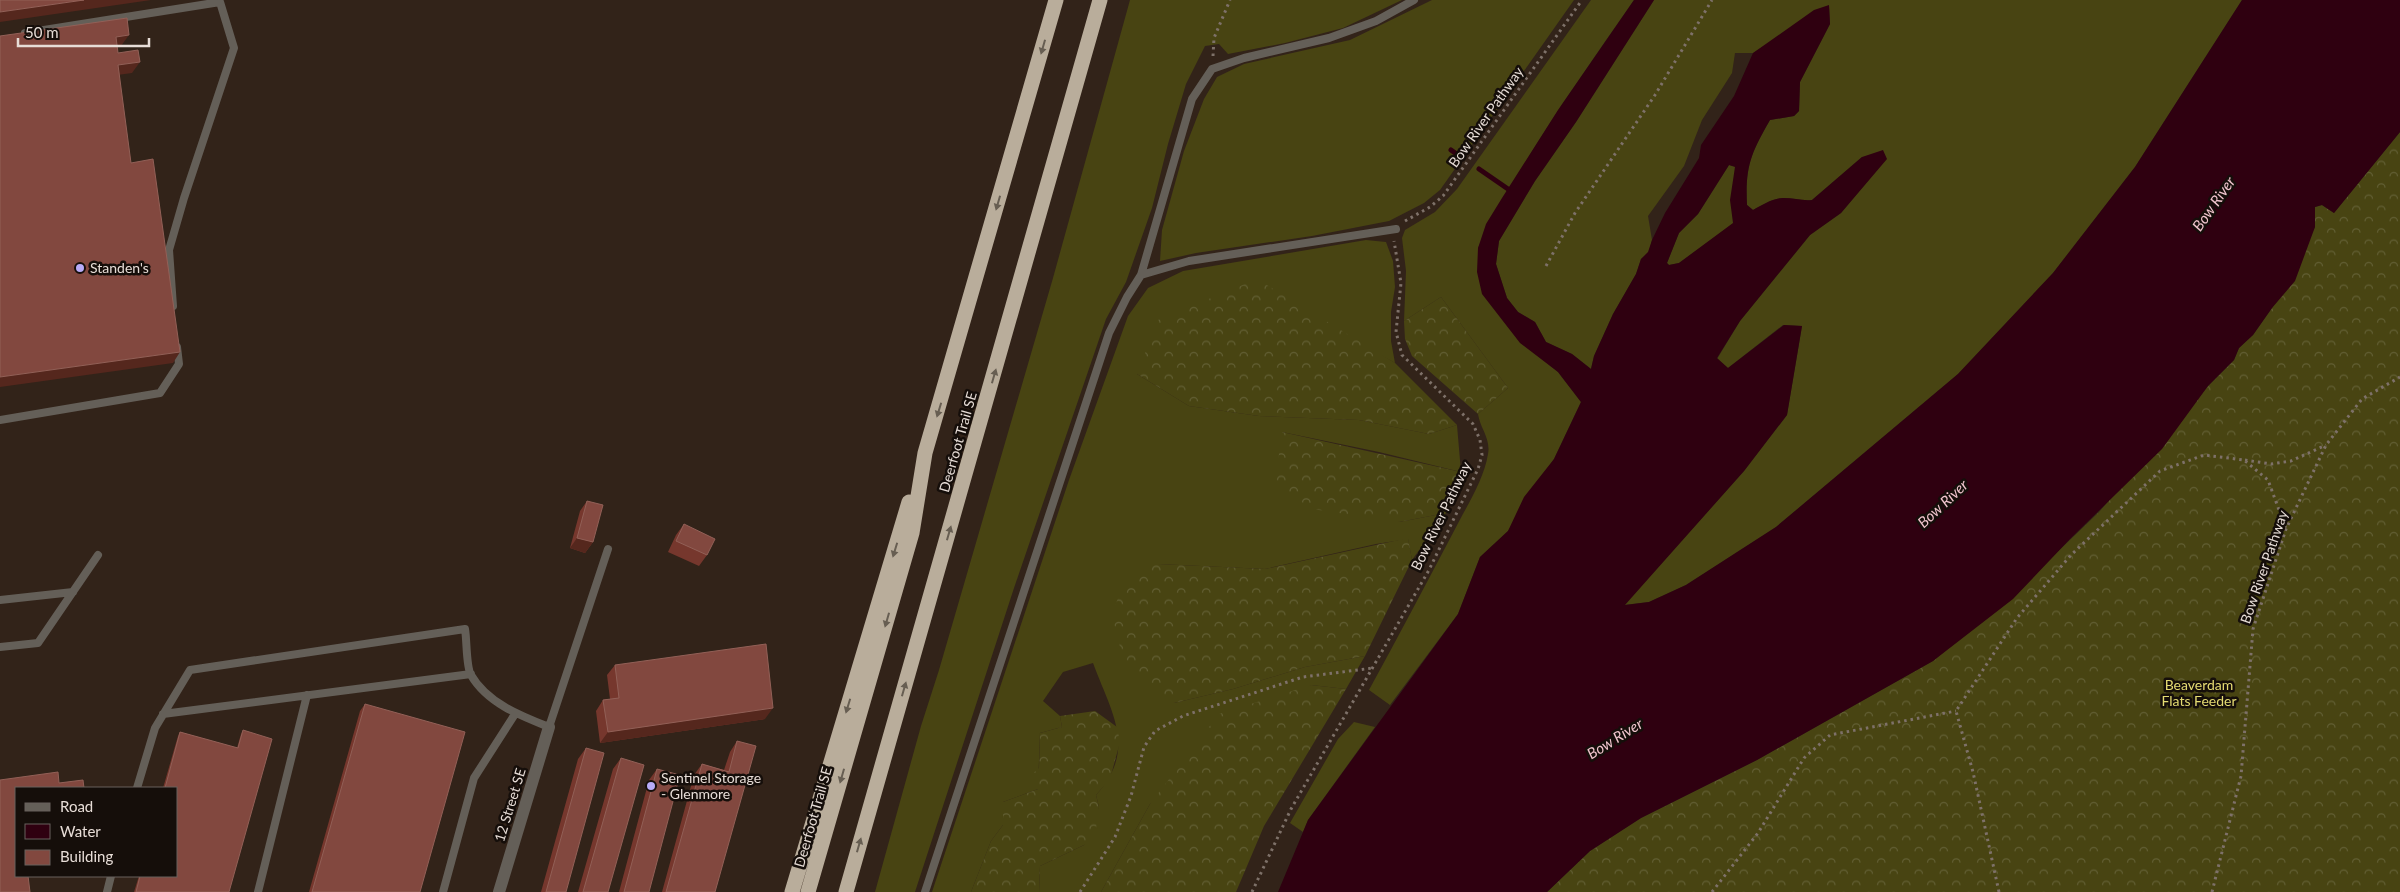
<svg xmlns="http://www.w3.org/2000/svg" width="2400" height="892" viewBox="0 0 2400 892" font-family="Lato,sans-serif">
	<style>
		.grass { fill: #484412 }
		.forest { fill: url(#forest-crowns) }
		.water { fill: #2f0010; fill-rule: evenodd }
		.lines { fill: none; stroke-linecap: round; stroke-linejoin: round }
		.stream { stroke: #2f0010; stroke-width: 5 }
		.path { stroke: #7e7169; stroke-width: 3; stroke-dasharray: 2.5 4; stroke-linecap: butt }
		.lane { stroke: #645f58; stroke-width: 8 }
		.street { stroke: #645f58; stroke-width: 12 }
		.highway { stroke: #b9ad9b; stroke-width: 15 }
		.wall { fill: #76372d }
		.shaded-wall { fill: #55271d }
		.building { fill: #82483f; stroke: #926057 }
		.oneway { fill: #675e52 }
		.poi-dot { fill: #b8abf7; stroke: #150e0a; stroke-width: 2 }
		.labels { text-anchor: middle; stroke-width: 5; stroke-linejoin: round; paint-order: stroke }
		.street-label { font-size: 14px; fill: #e7ddd7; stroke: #150e0a }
		.poi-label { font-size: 14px; fill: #e7ddd7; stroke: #150e0a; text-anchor: start }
		.park-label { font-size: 14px; fill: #e5db72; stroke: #150e0a }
		.water-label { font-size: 15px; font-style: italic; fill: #f1c5ce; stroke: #150e0a }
	</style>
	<defs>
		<pattern id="forest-crowns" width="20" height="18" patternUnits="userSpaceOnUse" patternTransform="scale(1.25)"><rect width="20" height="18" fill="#484412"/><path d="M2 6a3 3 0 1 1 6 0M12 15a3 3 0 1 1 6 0" fill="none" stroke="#625f34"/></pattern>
	</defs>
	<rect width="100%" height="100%" fill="#322319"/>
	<path class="grass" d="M1130 0H1402L1343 28 1285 43 1228 54 1219 44 1205 46 1186 84 1168 144 1152 208 1126 282 1106 319 1014 588 915 892H875L921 726 939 670 1053 278Z
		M1432 0H1574L1440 190 1424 203 1389 221 1312 236 1196 253 1160 261 1162 230 1184 151 1204 99 1217 77 1244 64 1350 40Z
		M1591 0H1634C1578 81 1521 160 1478 248L1541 358 1558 372 1581 402 1554 459 1508 531 1480 557 1458 614 1390 705 1369 690C1398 637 1426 584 1454 531 1466 507 1484 480 1488 454 1491 439 1480 428 1478 414L1508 388 1441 297 1404 321 1406 271 1402 238 1405 230 1435 212 1457 189Z
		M1654 0H2242L2135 167 2053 273 1958 374 1776 527 1686 585 1649 602 1624 605 1744 471 1787 415 1802 326 1783 325 1728 368 1717 359 1740 321 1810 235 1841 213 1886 159 1862 157 1812 200C1802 201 1794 198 1783 198 1773 198 1762 205 1753 210L1747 205C1745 166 1751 153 1770 120L1794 116 1799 111 1800 82 1830 24 1829 6 1753 53H1735L1732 73 1702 120 1684 166 1648 216 1652 240 1649 252 1641 259 1636 274 1613 314 1594 356 1591 369 1572 354 1546 342 1535 322 1518 312 1507 298 1496 264 1499 241 1535 181 1576 122Z
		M1729 165 1735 166 1734 223 1679 263 1669 265 1667 263 1679 233 1698 214Z
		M1366 240 1386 242 1393 261 1395 287 1391 312V341L1395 363 1355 341 1137 374 1189 406 1259 416 1359 420 1429 434 1457 425 1461 472 1379 452 1282 432 1399 522 1446 513 1412 560 1408 539 1376 544 1265 569 1158 564 1174 703 1233 689 1305 667 1365 656 1346 689 1311 685 1150 804 1101 892H1039L1040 866 1084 845 1099 807 1096 795C1138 749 1111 712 1093 663L1063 672 1043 701 1060 716 1062 727 1040 733 1038 789 1003 802V825L991 841 971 892H932L1069 480 1128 316 1148 288 1183 271Z
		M1354 722 1375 727 1308 820 1303 832 1290 823 1338 739Z"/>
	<path class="forest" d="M2400 132V892H1547L1590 851 1641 818 1757 760 1933 661 2048 561 2099 512 2208 386 2234 360 2239 348 2253 335 2272 308 2315 227V207L2322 205 2334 213Z
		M1257 279 1395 363 1457 425 1429 434 1359 420 1259 416 1189 406 1137 374 1158 320Z
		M1441 297 1508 388 1478 414 1412 356 1405 339 1404 321Z
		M1282 432 1461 472 1446 513 1399 522 1312 509 1275 484Z
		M1408 538 1412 560 1365 656 1305 667 1233 689 1174 703 1123 659 1112 615 1126 575 1158 564 1265 569Z
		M1311 685 1346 689 1264 826 1236 892H1101L1150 804 1219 714Z
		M1095 711 1117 727 1120 742 1110 779 1096 795 1099 807 1095 836 1084 845 1040 866 1039 892H971L991 841 1003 825V802L1038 789 1029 777 1039 768 1040 733 1062 727 1060 716Z"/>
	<path class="water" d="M1634 0H1654L1576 122 1535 181 1499 241 1496 264 1507 298 1518 312 1535 322 1546 342 1572 354 1591 369 1594 356 1613 314 1636 274 1641 259 1648 252 1652 240 1665 213 1699 158 1701 145 1734 96 1753 53 1814 10 1829 5 1830 24 1800 82 1799 111 1794 116 1770 120C1751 153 1745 167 1747 205L1753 210C1762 205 1773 198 1783 198 1794 198 1802 201 1812 200L1862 157 1883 150 1887 159 1841 213 1810 235 1740 321 1717 358 1728 368 1784 325 1802 326 1787 415 1744 471 1625 605 1649 602 1686 585 1776 527 1958 374 2053 273 2135 167 2242 0H2400V132L2334 213 2322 205 2315 207V227L2295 281 2272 308 2253 335 2239 348 2234 360 2208 386 2162 449 2070 539 2013 599 1933 661 1757 760 1641 818 1590 851 1547 892H1278L1308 820 1458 614 1480 557 1508 531 1524 497 1554 459 1581 402 1558 372 1520 343 1482 294 1477 272 1478 248 1486 224 1502 198 1558 110ZM1729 165 1735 167 1730 200 1733 223 1679 263 1669 265 1667 263 1679 233 1698 214Z"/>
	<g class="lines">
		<path class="stream" d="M1451 150 1458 155
			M1479 169 1508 189"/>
		<path class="path" d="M1213 56 1214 38 1230 0
			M1405 221 1430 207 1443 196 1582 0
			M1546 266 1575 213 1655 95 1712 0
			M2245 460 2271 464 2291 461 2326 445
			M1080 892 1115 837 1131 796 1144 747 1155 731 1183 716 1303 677 1373 668
			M1252 892 1291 809 1429 570 1478 469 1482 455 1480 440 1473 424 1402 355 1396 332 1401 283 1394 241
			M1712 892 1758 833 1804 758 1830 735 1956 711
			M1999 892 1973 772 1956 711 2017 618 2071 555 2160 471 2204 455 2244 460 2268 480 2286 529
			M2212 892 2241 776 2253 629 2286 529 2326 445 2362 399 2400 377"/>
		<path class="lane" d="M25 33 220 2 234 48 184 198 169 250 173 306
			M1141 275 1189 261 1396 229
			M0 420 160 393 179 364 177 347
			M0 600 73 592
			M0 647 38 643 98 555
			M163 714 471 674
			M137 788 155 728 190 670 465 629C467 640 466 667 471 675 487 703 521 716 549 727L608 549
			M107 892 111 876
			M258 892 307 695
			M443 892 474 778 515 714
			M925 892 1109 333 1127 297 1141 275 1192 99 1212 69 1244 58 1329 38 1376 21 1414 0"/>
		<path class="street" d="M499 892 549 727"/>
		<path class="highway" d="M792 892 909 502
			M808 892 912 533 925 453 1056 0
			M846 892 1100 0"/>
	</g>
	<path class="wall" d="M587 501 593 542 585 553 570 548 580 511Z
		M684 524 707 555 699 566 668 552 676 535Z
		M615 665 765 719 600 743 596 711 603 700 610 699 607 675Z
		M365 704 420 892H309L360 711Z
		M243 730 229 892H134L139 876H176V788H163L178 736 180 732 237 748 241 734Z
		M737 741 715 892H662L694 775 702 764 724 770 730 752Z
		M586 748 566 892H541L578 759Z
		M621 758 608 892H578L613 769Z
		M657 769 649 892H619L649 780Z"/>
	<path class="shaded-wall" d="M84 0H151L0 22V12Z
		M129 35 121 46 109 48 116 37Z
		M140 62 132 73 110 76 118 65Z
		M180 352 173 363 0 387V377Z
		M577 538 593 542 585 553 570 548Z
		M773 708 765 719 600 743 608 732Z"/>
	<path class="building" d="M0 0H84L0 12Z
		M127 18 129 35 116 37 118 53 138 50 140 62 118 65 131 163 153 159 180 352 0 377V36Z
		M587 501 603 505 593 542 577 538Z
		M684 524 715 539 707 555 676 541Z
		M766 644 773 708 608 732 603 700 619 698 615 665Z
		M365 704 465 732 420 892H312Z
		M243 730 272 739 229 892H136L140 876H176V788H165L180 732 238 748Z
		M737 741 756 746 715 892H666L702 764 729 772Z
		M586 748 604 753 566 892H546Z
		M621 758 644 765 608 892H583Z
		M657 769 680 775 649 892H624Z
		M58 772 59 783 83 780 84 788H16V876H28L30 892H0V780Z"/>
	<defs><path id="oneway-solid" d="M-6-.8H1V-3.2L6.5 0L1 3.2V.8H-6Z" transform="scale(1.25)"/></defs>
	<g class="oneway">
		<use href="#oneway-solid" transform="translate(1043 47) rotate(106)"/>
		<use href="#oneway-solid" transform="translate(998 203) rotate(106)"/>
		<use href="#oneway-solid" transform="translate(994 376) rotate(-74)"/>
		<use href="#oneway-solid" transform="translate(939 410) rotate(107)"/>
		<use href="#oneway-solid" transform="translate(949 533) rotate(-74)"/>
		<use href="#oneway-solid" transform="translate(895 550) rotate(107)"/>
		<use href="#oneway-solid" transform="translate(887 620) rotate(106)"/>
		<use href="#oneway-solid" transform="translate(904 689) rotate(-74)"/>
		<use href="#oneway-solid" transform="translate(848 706) rotate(107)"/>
		<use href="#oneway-solid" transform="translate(842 776) rotate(106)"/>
		<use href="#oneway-solid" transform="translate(859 845) rotate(-74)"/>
	</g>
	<g class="poi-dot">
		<circle cx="80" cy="268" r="5"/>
		<circle cx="651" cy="786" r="5"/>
	</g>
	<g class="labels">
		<g class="street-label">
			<text transform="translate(1486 117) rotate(-55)" y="5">Bow River Pathway</text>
			<text transform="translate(958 442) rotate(-74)" y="5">Deerfoot Trail SE</text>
			<text transform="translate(1441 516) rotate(-64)" y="5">Bow River Pathway</text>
			<text transform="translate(2264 567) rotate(-71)" y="5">Bow River Pathway</text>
			<text transform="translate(510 805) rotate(-73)" y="5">12 Street SE</text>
			<text transform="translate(813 817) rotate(-74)" y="5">Deerfoot Trail SE</text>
		</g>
		<g class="poi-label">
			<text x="90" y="273">Standen's</text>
			<text x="661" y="783">Sentinel Storage<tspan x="661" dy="16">- Glenmore</tspan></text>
		</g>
		<g class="park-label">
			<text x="2199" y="690">Beaverdam<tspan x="2199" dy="16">Flats Feeder</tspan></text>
		</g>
		<g class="water-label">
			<text transform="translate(2214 204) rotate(-55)" y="5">Bow River</text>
			<text transform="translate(1943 504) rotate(-43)" y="5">Bow River</text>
			<text transform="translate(1615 739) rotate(-32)" y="5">Bow River</text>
		</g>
	</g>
	<rect x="15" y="787" width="162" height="90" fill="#150e0a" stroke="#69615c"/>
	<rect x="25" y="803" width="25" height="8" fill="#645f58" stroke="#69615c"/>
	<text x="60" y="812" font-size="15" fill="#e7ddd7">Road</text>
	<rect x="25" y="824" width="25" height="15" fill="#2f0010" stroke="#69615c"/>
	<text x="60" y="837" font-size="15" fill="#e7ddd7">Water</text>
	<rect x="25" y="850" width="25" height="15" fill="#82483f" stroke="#69615c"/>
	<text x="60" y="862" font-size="15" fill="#e7ddd7">Building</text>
	<path d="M18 38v8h131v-8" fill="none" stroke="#e7ddd7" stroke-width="2.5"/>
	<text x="25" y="38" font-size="15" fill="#e7ddd7" stroke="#150e0a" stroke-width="4" paint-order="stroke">50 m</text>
</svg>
